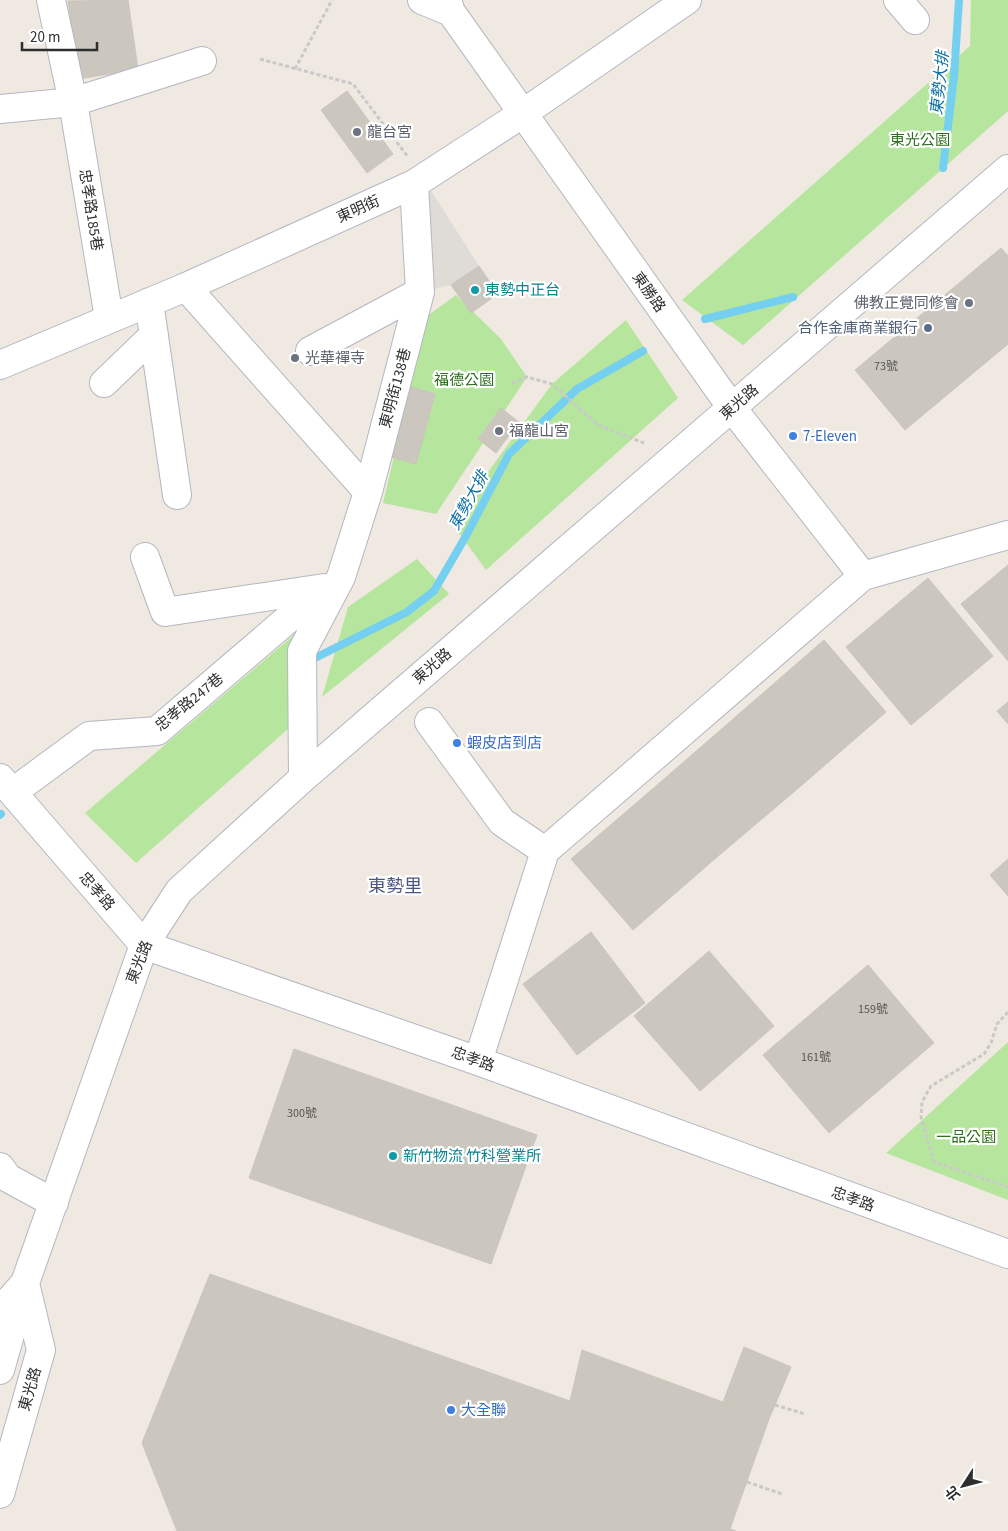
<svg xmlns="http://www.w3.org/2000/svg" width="1008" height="1531" viewBox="0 0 1008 1531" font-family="'Source Sans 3','Noto Sans TC',sans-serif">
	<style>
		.green { fill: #b6e59e }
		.plaza { fill: #dfdcd8 }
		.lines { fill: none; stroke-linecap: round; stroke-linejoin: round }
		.stream { stroke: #75cff0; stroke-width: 8 }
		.building { fill: #cbc7bf; stroke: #cbc5ba }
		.minor-casing { stroke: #b4b7c1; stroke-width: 30 }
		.path { stroke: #c9c9c9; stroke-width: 3; stroke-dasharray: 4 2.5; stroke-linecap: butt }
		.minor { stroke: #fff; stroke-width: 28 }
		.worship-dot { fill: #6b7280; stroke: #fff; stroke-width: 2 }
		.culture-dot { fill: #0f9aa8; stroke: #fff; stroke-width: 2 }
		.service-dot { fill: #5c6f8a; stroke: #fff; stroke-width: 2 }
		.shop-dot { fill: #3f7fe0; stroke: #fff; stroke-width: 2 }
		.labels { text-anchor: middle; stroke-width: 4.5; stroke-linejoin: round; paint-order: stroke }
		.number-label { font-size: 12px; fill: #555452 }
		.worship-label { font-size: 15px; fill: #5b616d; stroke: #fff; text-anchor: start }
		.park-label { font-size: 15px; fill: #2c6e1b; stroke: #fff }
		.street-label { font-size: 15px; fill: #2e2e2e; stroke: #fff }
		.culture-label { font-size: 15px; fill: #0d838f; stroke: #fff; text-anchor: start }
		.service-label { font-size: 15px; fill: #4e5e75; stroke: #fff; text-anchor: end }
		.shop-label { font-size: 15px; fill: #366cbe; stroke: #fff; text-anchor: start }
		.water-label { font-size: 16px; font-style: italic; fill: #0d6fa3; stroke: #fff }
		.quarter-label { font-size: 18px; fill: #4d5680; stroke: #fff }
	</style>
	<rect width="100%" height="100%" fill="#efe9e1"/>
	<path class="green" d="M971 0H1008V111L743 345 682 300 970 46Z
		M456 295 501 339 527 377 436 514 383 503 413 375 423 319Z
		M626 320 678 398 486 570 454 526 483 479 552 384Z
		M417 559 449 594 322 697 348 607Z
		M301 629 289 728 136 863 85 813Z
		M1008 1042V1200L886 1153Z"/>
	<path class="plaza" d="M423 178 479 266 451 285 420 292Z"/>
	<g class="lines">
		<path class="stream" d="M943 168 954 76 959 0
			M705 319 793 297
			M317 657 407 612 434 591 466 536 509 454 577 389 643 351
			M0 815 1 814"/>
	</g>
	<path class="building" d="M128 0 138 69 79 79 68 1Z
		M347 91 393 154 367 173 321 110Z
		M1001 248 1008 256V344L905 430 855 370Z
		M479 266 498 294 471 313 451 285Z
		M405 385 435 394 416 464 386 456Z
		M501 408 519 422 496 453 478 439Z
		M1008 565V661L961 604Z
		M928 578 993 656 911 725 846 647Z
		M824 640 886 712 802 785 740 713Z
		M1008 702V724L997 711Z
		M740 713 802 785 717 857 656 786Z
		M656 786 717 857 633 930 571 859Z
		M1008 859V896L990 875Z
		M591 932 645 1003 577 1055 523 984Z
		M709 951 774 1026 700 1091 634 1016Z
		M868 965 934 1043 829 1133 763 1055Z
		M294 1049 537 1135 491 1264 249 1178Z
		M210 1274 570 1401 582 1350 769 1419 730 1529 736 1531H177L142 1443Z
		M744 1347 791 1367 769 1419 723 1402Z"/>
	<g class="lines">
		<defs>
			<path id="minor" d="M51 0 73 102 109 318
				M422 0 451 12
				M447 0 451 12 732 408 863 576
				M898 0 915 20
				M0 109 73 102 202 61
				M186 287 368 492
				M149 302 177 495
				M310 351 420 292
				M0 365 186 287 414 184 522 114 687 0
				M104 383 154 335
				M145 557 165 612 324 588
				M429 722 502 822 545 851
				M0 778 144 945 478 1061 1008 1254
				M303 778 302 651 341 577 368 492 420 292 414 184
				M13 792 89 736 157 731 323 589
				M478 1061 545 851 863 576 1008 535
				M0 1167 8 1178 54 1203
				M0 1311 25 1283 144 945 179 891 303 778 1008 169
				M0 1370 23 1289
				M0 1494 41 1350 25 1283"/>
		</defs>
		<use href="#minor" class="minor-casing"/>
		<path class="path" d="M260 59 353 84 408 157
			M295 69 332 0
			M512 383 527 377 552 384 598 425 644 443
			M1008 1012 997 1024 991 1043 984 1054 931 1086 922 1102 921 1117 934 1162 1008 1187
			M775 1405 805 1414
			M747 1482 782 1494"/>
		<use href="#minor" class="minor"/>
	</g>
	<g class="worship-dot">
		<circle cx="357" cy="132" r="5"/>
		<circle cx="969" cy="303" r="5"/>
		<circle cx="295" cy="358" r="5"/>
		<circle cx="499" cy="431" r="5"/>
	</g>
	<g class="culture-dot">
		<circle cx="475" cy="290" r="5"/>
		<circle cx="393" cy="1156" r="5"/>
	</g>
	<circle class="service-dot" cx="928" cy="328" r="5"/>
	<g class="shop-dot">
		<circle cx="793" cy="436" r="5"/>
		<circle cx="457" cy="743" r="5"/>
		<circle cx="451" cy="1410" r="5"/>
	</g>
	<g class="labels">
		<g class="number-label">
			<text x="886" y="370">73號</text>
			<text x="873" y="1013">159號</text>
			<text x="816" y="1061">161號</text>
			<text x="302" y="1117">300號</text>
		</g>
		<g class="worship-label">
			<text x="367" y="137">龍台宮</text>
			<text x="959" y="308" text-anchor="end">佛教正覺同修會</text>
			<text x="305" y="363">光華禪寺</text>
			<text x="509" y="436">福龍山宮</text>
		</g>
		<g class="park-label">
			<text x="920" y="145">東光公園</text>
			<text x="464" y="385">福德公園</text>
			<text x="966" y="1142">一品公園</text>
		</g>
		<g class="street-label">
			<text transform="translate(358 209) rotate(-24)" y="5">東明街</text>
			<text transform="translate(91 210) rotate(81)" y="5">忠孝路185巷</text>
			<text transform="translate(649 292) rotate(55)" y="5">東勝路</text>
			<text transform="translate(395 388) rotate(-75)" y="5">東明街138巷</text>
			<text transform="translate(739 402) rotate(-41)" y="5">東光路</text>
			<text transform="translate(432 666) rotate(-41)" y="5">東光路</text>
			<text transform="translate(189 702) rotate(-39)" y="5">忠孝路247巷</text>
			<text transform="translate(97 891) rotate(49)" y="5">忠孝路</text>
			<text transform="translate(139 962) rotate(-68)" y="5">東光路</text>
			<text transform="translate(473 1059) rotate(20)" y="5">忠孝路</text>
			<text transform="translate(853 1199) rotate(20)" y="5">忠孝路</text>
			<text transform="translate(30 1389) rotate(-74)" y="5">東光路</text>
		</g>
		<g class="culture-label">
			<text x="485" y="295">東勢中正台</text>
			<text x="403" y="1161">新竹物流 竹科營業所</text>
		</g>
		<g class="service-label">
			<text x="918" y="333">合作金庫商業銀行</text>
		</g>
		<g class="shop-label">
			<text x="803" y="441">7-Eleven</text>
			<text x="467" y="748">蝦皮店到店</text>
			<text x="461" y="1415">大全聯</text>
		</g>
		<g class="water-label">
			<text transform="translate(939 83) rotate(-84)" y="6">東勢大排</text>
			<text transform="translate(468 500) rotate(-61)" y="6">東勢大排</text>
		</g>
		<g class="quarter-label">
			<text x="395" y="892">東勢里</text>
		</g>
	</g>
	<g transform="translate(963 1486) rotate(234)" stroke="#ffffff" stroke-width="4" paint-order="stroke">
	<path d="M0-4L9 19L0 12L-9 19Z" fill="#2e2e2e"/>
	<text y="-8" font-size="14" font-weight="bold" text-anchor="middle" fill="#2e2e2e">北</text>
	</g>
	<path d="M22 42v8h75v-8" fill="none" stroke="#2e2e2e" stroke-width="2.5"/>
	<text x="30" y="42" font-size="15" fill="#2e2e2e" stroke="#ffffff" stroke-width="4" paint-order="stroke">20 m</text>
</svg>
